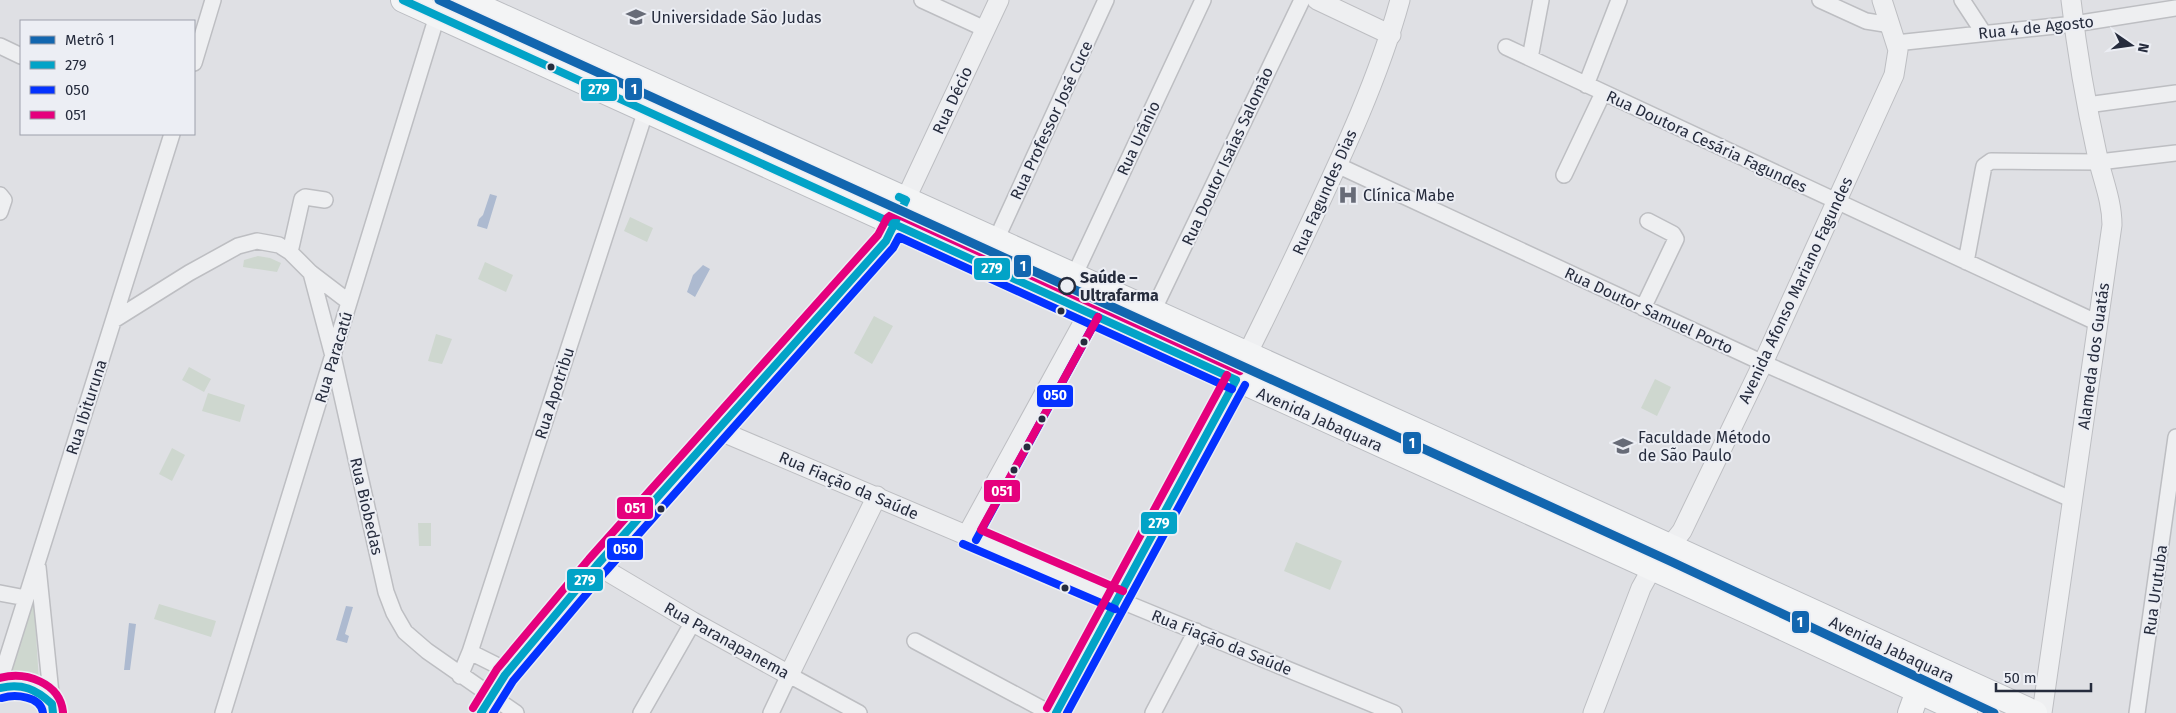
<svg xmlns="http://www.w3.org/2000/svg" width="2176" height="713" viewBox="0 0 2176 713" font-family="'Fira Sans',sans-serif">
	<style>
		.green { fill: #ced7cf }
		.water { fill: #adbad0 }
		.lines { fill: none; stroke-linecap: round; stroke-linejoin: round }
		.minor-casing { stroke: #bdbec2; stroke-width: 18 }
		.tertiary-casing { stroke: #bdbec2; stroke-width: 21 }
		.primary-casing { stroke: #bbbdc2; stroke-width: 26 }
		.minor { stroke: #eeeff1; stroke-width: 15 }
		.tertiary { stroke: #eeeff1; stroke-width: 19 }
		.primary { stroke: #f3f4f5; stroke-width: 24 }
		.bus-1-casing { stroke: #eceef4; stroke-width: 11 }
		.bus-2-casing { stroke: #eceef4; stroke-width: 11 }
		.bus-3-casing { stroke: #eceef4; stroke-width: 11 }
		.bus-1 { stroke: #02a3c7; stroke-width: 8 }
		.bus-2 { stroke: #0432ff; stroke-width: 8 }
		.bus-3 { stroke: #e5007d; stroke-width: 8 }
		.metro-1-casing { stroke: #eceef4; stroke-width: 12 }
		.metro-1 { stroke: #1266af; stroke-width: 9 }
		.bus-dot { fill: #262c3d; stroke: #eceef4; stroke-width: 2 }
		.stop-dot { fill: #eceef4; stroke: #262c3d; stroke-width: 2.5 }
		.labels { text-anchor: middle; stroke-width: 4; stroke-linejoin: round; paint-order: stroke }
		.poi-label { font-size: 16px; fill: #262c3d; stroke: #eceef4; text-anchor: start }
		.street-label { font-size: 16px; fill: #262c3d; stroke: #eceef4 }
		.stop-label { font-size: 16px; font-weight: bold; fill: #262c3d; stroke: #eceef4; text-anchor: start }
		.line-badge { stroke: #eceef4; stroke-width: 2 }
		.badge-label { font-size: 14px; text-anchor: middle; font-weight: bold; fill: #fff }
	</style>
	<rect width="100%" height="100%" fill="#dfe0e4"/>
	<path class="green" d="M630 217 653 228 647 242 624 231Z
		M923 218 1223 354 1220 361 920 224Z
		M258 256 270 258 281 263 277 272 243 267 244 260Z
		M485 262 513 275 506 292 478 279Z
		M874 316 893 326 872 364 854 353Z
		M436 334 452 339 442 364 428 361Z
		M189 367 211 379 204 392 182 380Z
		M1268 376 1644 546 1640 552 1265 382Z
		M1655 379 1671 387 1657 416 1641 408Z
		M208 393 245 405 240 422 202 411Z
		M172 448 185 455 172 481 159 474Z
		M418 523H431V546H419Z
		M1296 542 1342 561 1330 590 1284 571Z
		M33 588 39 682 9 676Z
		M159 604 216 621 211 637 154 619Z"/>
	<path class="water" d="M490 194 497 196 487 229 477 226 479 219 483 215Z
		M703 265 710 269 695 297 687 292 693 275Z
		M346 606 353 607 345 634 349 636 347 643 336 640Z
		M129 623 136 624 130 670H124Z"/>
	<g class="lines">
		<defs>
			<path id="minor" d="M922 0 985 29
				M1820 0 1866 21 1891 25
				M1962 0 1983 32
				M1896 43 2074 24 2176 8
				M0 46 21 56
				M1506 47 2098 323
				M1530 58 1541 0
				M194 63 213 0
				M1586 85 1619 0
				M2087 105 2176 93
				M1337 165 1763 363 2073 500
				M1564 175 1603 93
				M0 195 4 200 0 212
				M996 240 1106 0
				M290 252 302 199 305 197 325 200
				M1966 262 1983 171 1984 166 1991 161 2099 162 2176 153
				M311 273 333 356 386 592 394 613 405 632 427 651 516 713
				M1074 276 1203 0
				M1643 308 1676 239 1673 234 1648 221
				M1153 311 1302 0
				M114 320 189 273 238 246 257 241 279 245 290 252 311 273 349 302
				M38 567 53 713
				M0 593 26 598
				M1119 600 1394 713
				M915 641 1050 713
				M470 652 496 665 505 675
				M460 676 470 652 646 110
				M0 681 172 134
				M0 688C22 681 36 688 52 704
				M223 713 437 16
				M641 713 693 622
				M771 713 789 675 859 713
				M1153 713 1196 631
				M2137 713 2176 437"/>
			<path id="tertiary" d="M1317 0 1391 35
				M718 430 1119 600
				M967 535 1089 312
				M597 565 693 622 789 675 877 496
				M481 713 505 675 597 565 886 241 999 0
				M1056 713C1142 558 1226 403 1301 243 1338 164 1377 84 1400 0
				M1593 713 1641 588 1651 570 1682 531 1763 363 1894 75 1898 50 1882 0
				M2042 713 2112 225C2112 200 2102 178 2097 154 2086 104 2077 52 2071 0"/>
			<path id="primary" d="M403 0 1753 614 1965 713
				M466 0 1464 452 2035 713
				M1910 713 1923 677"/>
		</defs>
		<use href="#minor" class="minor-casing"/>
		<use href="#tertiary" class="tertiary-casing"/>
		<use href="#primary" class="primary-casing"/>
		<use href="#minor" class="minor"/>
		<use href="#tertiary" class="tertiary"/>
		<use href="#primary" class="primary"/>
		<defs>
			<path id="bus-1" d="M403 0 1236 380 1056 713
				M0 688C22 683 36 689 52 704L53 713
				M481 713 505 675 597 565 886 241 906 200 899 197"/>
			<path id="bus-2" d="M976 540 1098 317
				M963 544 1115 609
				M2 698C15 694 41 696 43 713
				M493 713 513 681 605 572 893 248 899 237 1232 389
				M1067 713 1245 385"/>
			<path id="bus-3" d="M1098 317 981 530 1123 591
				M0 678C26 671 60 683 63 712
				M473 708 497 669 589 559 878 235 887 218 891 215H899L1240 371
				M1047 708 1227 375"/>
		</defs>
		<use href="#bus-1" class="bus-1-casing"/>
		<use href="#bus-2" class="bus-2-casing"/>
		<use href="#bus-3" class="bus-3-casing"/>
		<use href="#bus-1" class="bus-1"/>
		<use href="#bus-2" class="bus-2"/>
		<use href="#bus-3" class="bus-3"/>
		<defs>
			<path id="metro-1" d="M439 0 1672 562 1994 713"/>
		</defs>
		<use href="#metro-1" class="metro-1-casing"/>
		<use href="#metro-1" class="metro-1"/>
	</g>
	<defs>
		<symbol id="university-bare" viewBox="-9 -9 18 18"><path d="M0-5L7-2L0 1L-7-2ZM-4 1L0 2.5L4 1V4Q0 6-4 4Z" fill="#676b77" stroke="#eceef4" stroke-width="2.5" paint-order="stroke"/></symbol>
		<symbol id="hospital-bare" viewBox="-9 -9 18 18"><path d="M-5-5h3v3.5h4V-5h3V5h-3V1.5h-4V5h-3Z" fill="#676b77" stroke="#eceef4" stroke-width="2.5" paint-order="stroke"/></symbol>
	</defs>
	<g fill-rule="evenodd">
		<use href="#university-bare" x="622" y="3" width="28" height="28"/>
		<use href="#hospital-bare" x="1334" y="181" width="28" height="28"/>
		<use href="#university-bare" x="1609" y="432" width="28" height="28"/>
	</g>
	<g class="bus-dot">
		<circle cx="551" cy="67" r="4.5"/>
		<circle cx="1061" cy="311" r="4.5"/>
		<circle cx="1084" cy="342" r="4.5"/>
		<circle cx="1042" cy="419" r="4.5"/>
		<circle cx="1027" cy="447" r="4.5"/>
		<circle cx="1014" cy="470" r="4.5"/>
		<circle cx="661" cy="509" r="4.5"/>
		<circle cx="1065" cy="588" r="4.5"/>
	</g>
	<circle class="stop-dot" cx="1067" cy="286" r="8"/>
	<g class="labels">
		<g class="poi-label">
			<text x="651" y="23">Universidade São Judas</text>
			<text x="1363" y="201">Clínica Mabe</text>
			<text x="1638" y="443">Faculdade Método<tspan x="1638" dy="18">de São Paulo</tspan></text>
		</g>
		<g class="street-label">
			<text transform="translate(2036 27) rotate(-6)" y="6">Rua 4 de Agosto</text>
			<text transform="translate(952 100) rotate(-65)" y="6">Rua Décio</text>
			<text transform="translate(1051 120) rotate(-65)" y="6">Rua Professor José Cuce</text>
			<text transform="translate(1138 138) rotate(-65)" y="6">Rua Urânio</text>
			<text transform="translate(1707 141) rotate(25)" y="6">Rua Doutora Cesária Fagundes</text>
			<text transform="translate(1227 156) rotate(-65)" y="6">Rua Doutor Isaías Salomão</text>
			<text transform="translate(1324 192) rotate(-66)" y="6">Rua Fagundes Dias</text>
			<text transform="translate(1795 290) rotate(-65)" y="6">Avenida Afonso Mariano Fagundes</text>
			<text transform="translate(1649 310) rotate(25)" y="6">Rua Doutor Samuel Porto</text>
			<text transform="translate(2093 356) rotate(-82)" y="6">Alameda dos Guatás</text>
			<text transform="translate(333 357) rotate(-73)" y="6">Rua Paracatú</text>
			<text transform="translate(554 393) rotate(-72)" y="6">Rua Apotribu</text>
			<text transform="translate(86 407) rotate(-72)" y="6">Rua Ibituruna</text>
			<text transform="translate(1320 419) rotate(24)" y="6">Avenida Jabaquara</text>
			<text transform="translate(849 485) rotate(23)" y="6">Rua Fiação da Saúde</text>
			<text transform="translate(367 506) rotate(77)" y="6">Rua Biobedas</text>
			<text transform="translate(2155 590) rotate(-82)" y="6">Rua Urutuba</text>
			<text transform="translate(727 640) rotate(29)" y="6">Rua Paranapanema</text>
			<text transform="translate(1222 642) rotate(22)" y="6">Rua Fiação da Saúde</text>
			<text transform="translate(1892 649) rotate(25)" y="6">Avenida Jabaquara</text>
		</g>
		<g class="stop-label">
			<text x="1080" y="283">Saúde –<tspan x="1080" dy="18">Ultrafarma</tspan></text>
		</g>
	</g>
	<g class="line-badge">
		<rect x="624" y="77" width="19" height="24" rx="5" fill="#1266af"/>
		<rect x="580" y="78" width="38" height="24" rx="5" fill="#02a3c7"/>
		<rect x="1013" y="254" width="19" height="24" rx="5" fill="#1266af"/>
		<rect x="973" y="257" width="38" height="24" rx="5" fill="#02a3c7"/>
		<rect x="1036" y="384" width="38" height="24" rx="5" fill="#0432ff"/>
		<rect x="1402" y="431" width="20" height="24" rx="5" fill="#1266af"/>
		<rect x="983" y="479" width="38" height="24" rx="5" fill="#e5007d"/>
		<rect x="616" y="496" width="38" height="24" rx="5" fill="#e5007d"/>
		<rect x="1140" y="511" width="38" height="24" rx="5" fill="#02a3c7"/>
		<rect x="606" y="537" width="38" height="24" rx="5" fill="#0432ff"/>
		<rect x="566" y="568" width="38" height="24" rx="5" fill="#02a3c7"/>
		<rect x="1791" y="610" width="19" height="24" rx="5" fill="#1266af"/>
	</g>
	<g class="badge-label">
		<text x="634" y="94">1</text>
		<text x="599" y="94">279</text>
		<text x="1023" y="271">1</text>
		<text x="992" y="273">279</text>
		<text x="1055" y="400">050</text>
		<text x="1412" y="448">1</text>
		<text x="1002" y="496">051</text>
		<text x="635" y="513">051</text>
		<text x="1159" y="528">279</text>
		<text x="625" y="554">050</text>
		<text x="585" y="585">279</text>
		<text x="1800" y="627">1</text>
	</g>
	<rect x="20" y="20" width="175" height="115" fill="#eceef4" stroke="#9da0ab"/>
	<rect x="30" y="36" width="25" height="8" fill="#1266af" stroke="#9da0ab"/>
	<text x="65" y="45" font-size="15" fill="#262c3d">Metrô 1</text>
	<rect x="30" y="61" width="25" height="8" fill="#02a3c7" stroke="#9da0ab"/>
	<text x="65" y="70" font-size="15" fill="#262c3d">279</text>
	<rect x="30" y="86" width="25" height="8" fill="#0432ff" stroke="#9da0ab"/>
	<text x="65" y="95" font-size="15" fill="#262c3d">050</text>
	<rect x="30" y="111" width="25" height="8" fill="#e5007d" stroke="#9da0ab"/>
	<text x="65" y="120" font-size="15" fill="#262c3d">051</text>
	<g transform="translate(2131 45) rotate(103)" stroke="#eceef4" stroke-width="4" paint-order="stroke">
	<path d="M0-4L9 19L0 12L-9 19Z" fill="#262c3d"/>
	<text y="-8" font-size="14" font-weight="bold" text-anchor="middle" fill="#262c3d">N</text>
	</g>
	<path d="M1996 683v8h95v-8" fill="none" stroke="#262c3d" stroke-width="2.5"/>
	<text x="2004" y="683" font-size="15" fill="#262c3d" stroke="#eceef4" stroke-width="4" paint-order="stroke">50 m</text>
</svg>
